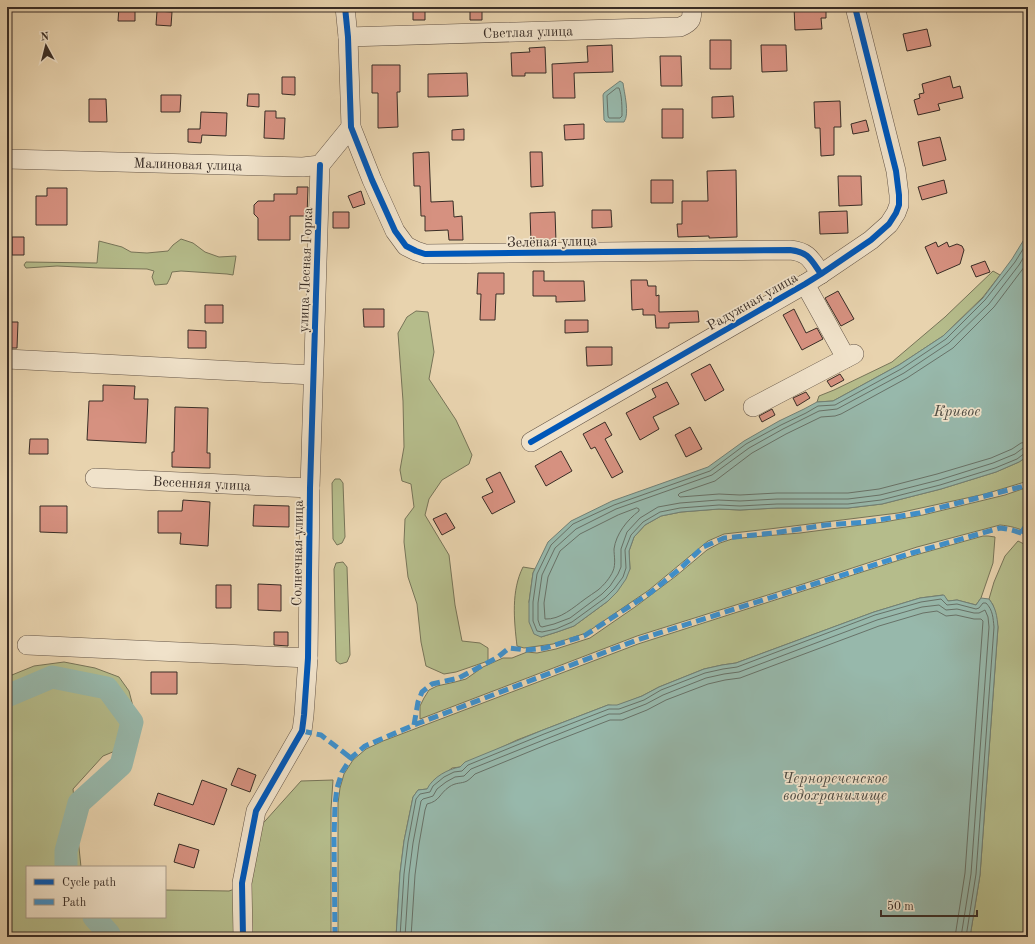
<svg xmlns="http://www.w3.org/2000/svg" width="1035" height="944" viewBox="0 0 1035 944" font-family="'Old Standard TT',serif">
	<style>
		.green { fill: #b5bc8b; stroke: #777458 }
		.water { fill: #97b8ab; stroke: #718076 }
		.lines { fill: none; stroke-linecap: round; stroke-linejoin: round }
		.shore { stroke: #687268; stroke-width: 1 }
		.river { stroke: #97b8ab; stroke-width: 23 }
		.building { fill: #d69180; stroke: #392d26 }
		.minor-casing { stroke: #655648; stroke-width: 20 }
		.minor { stroke: #f0e2ca; stroke-width: 19 }
		.quiet { stroke: #3e90cc; stroke-width: 5; stroke-dasharray: 10 5; stroke-linecap: butt }
		.cycleway-casing { stroke: #f0e2ca; stroke-width: 8 }
		.cycleway { stroke: #0057b8; stroke-width: 6 }
		.labels { text-anchor: middle; stroke-width: 3.5; stroke-linejoin: round; paint-order: stroke }
		.street-label { font-size: 14px; fill: #392d26; stroke: #f0e2ca }
		.water-label { font-size: 15px; font-style: italic; fill: #4c4941; stroke: #f0e2ca }
	</style>
	<rect width="100%" height="100%" fill="#e8d3ae"/>
	<filter id="stains"><feTurbulence type="fractalNoise" baseFrequency=".005" numOctaves="4"/><feColorMatrix values="0 0 0 0 .2 0 0 0 0 .09 0 0 0 0 .02 0 0 0 .5 -.17"/></filter>
	<radialGradient id="worn" r=".72"><stop offset=".6" stop-color="#630" stop-opacity="0"/><stop offset="1" stop-color="#630" stop-opacity=".3"/></radialGradient>
	<path class="green" d="M181 239 193 243 205 252 219 257 236 256 233 275 227 274 181 271 172 272 170 278 167 284 155 285 152 277 154 271 147 269 100 268 57 266 26 268 24 265 26 262 97 263 99 241 122 247 131 252 147 253 168 251 173 245Z
		M993 271 1000 275 983 297 943 336 899 365 833 401 817 402 819 396 834 390 892 362 945 317Z
		M416 311 428 312 434 352 429 379 456 420 472 455 469 464 442 480 429 499 425 515 449 555 455 605 462 641 480 643 488 648V661L456 672 444 674 426 666 421 642 417 604 408 577 404 542 405 519 414 507 411 484 402 481 400 470 404 447 403 401 398 333 407 317Z
		M1028 456V481L985 494 898 513 769 529 724 534 708 541 649 590 586 633 553 644 524 648 517 646C514 620 511 591 523 567L535 569 533 573 529 602 541 637 557 632 574 626 608 601 630 569 629 551 634 537 645 525 661 516 681 512 719 509 740 510 777 508H848L882 504 941 489 996 472 1019 462Z
		M335 479H340L343 483 345 537 342 543 337 545 333 539 332 483Z
		M1028 487V533C1019 528 1010 526 1000 525L917 547 806 583 637 636 420 719V706L424 698 429 690 437 686 455 682 466 679 483 667 503 658H512L527 652 537 653 556 649 590 638 635 607 676 576 707 550 720 543 732 539 752 537 800 533 884 522 923 515 1005 495Z
		M983 536H988L995 537 993 563 981 598 976 605 957 600 948 601 943 595 920 598 874 612 736 663 722 665 704 669 659 687 642 696 617 706 608 705 517 740 460 767 452 768 427 789 418 790 413 797 404 841 400 873 396 937H338V803L340 788 344 774 353 760 366 749 383 741 638 644 912 556Z
		M1018 541 1028 546V908L1027 937H970L980 875 998 627 993 605 989 599 994 582 1005 556Z
		M343 562 347 567 350 655 347 662 340 664 336 661 334 569 336 563Z
		M64 662 95 668 119 677 129 691 136 718 124 700 110 686 92 677 62 672 38 677 7 690V677L34 666Z
		M60 683 89 688 101 697 111 700 120 710 126 721 120 749 103 756 73 789 81 867H27V917H165V890L229 891 246 885 257 830 301 781 333 780 331 809V937H7V698L48 684Z"/>
	<path class="water" d="M620 81 623 83C624 92 630 114 624 122H606L604 120 603 95 604 93Z
		M1028 233V456L1019 462 996 472 941 489 882 504 848 508H777L740 510 719 509 681 512 661 516 645 525 634 537 629 551 630 569 626 579 617 592 608 601 574 626 557 632 541 637 534 634 529 622V602L533 573 548 542 571 521 612 501 708 467 744 441 779 421 804 409 817 402 833 401 899 365 943 336 983 298 1012 259Z
		M944 595 948 601 957 600 976 605 981 598 989 599C996 608 997 616 998 627L980 875 970 937H396L400 873 404 841 413 797 418 790 427 789C433 777 448 769 460 767L465 762 543 730 608 705H617L642 696 659 687 704 669 722 665 736 663 874 612 920 598Z"/>
	<g class="lines">
		<path class="shore" d="M617 88H619C622 96 622 107 622 116L620 118H609L608 116 607 96Z
			M1028 241 1015 262 985 300 946 339 901 369 835 405 818 406 806 413 781 425 746 444 710 471 614 505 573 524 551 545 537 574 533 602V621L537 631 542 632 556 629 572 622 605 598 614 589 623 577 626 568 625 550 631 535 643 522 660 512 680 508 719 505 740 506 777 504H848L881 500 940 485 995 468 1017 459 1025 453H1028
			M1028 250 1019 265 989 304 949 343 904 373 837 409 819 411 783 429 749 448 712 475 616 509 576 529 555 548 542 575 538 603V620L540 626 542 627 554 624 570 618 602 594 610 586 618 574 621 567V549L627 532 640 518 658 507 680 503 718 500 740 501 777 499H848L880 495 939 480 993 463 1015 454 1023 448H1028
			M1028 262 994 307 953 348 907 378 841 414 835 416 821 417 786 434 752 453 715 481 680 493 678 495 680 497 719 494 740 495 777 493H848L879 489 937 474 991 458 1012 449 1021 443 1028 442
			M637 508 639 509V511C627 520 616 534 614 549 614 556 616 564 613 571 610 578 604 585 598 590 594 593 589 596 585 599 574 607 560 620 545 619L544 603 548 577 560 551 580 534 618 515Z
			M400 937 404 874 408 842 416 799 420 794 430 792 433 786 444 777 454 772 462 771 468 765 544 734 609 709H619L644 700 661 690 705 673 723 669 737 667 875 615 921 602 941 599 947 605 957 604 976 609 979 608 983 603H986C993 610 993 618 994 627L976 874 966 937
			M405 937 409 874 413 843 421 801 423 799 430 797 433 796 437 789 446 782 455 777 464 776 471 769 546 739 609 714H620L646 704 663 695 706 678 724 674 739 672 877 620 922 607 939 605 946 610 957 609 974 613H979L985 610 988 617 989 627 971 874 961 937
			M411 937 415 875 419 844 425 810 427 804C440 801 439 794 449 787 456 782 461 784 467 781 470 779 472 777 475 774L548 744 610 720H622L647 710 666 700 708 684 725 680 740 678 879 626 923 613 937 611 946 616 956 615 974 619H981L983 621 965 873 955 937"/>
		<path class="river" d="M7 696 52 677 107 688 132 722 121 765 79 803 66 851V867
			M94 917 109 934V937"/>
	</g>
	<path class="building" d="M119 7 135 8V21H118Z
		M413 7H425V20H413Z
		M470 7H482V20H470Z
		M794 7H826V18H821L822 29 795 30Z
		M157 11 172 12 171 26 156 25Z
		M927 29 931 46 907 51 903 34Z
		M710 40H731V69H710Z
		M612 45 613 72 574 73 575 98H553L552 64 588 62 587 46Z
		M761 45H786L787 71 762 72Z
		M545 47 546 73H525V76H512L511 53 530 52 529 48Z
		M660 56H681L682 86H661Z
		M372 65H400V92H397L398 127 378 128V93H372Z
		M467 73 468 96 428 97V74Z
		M950 76 953 88 960 86 963 98 938 104 940 110 918 115 914 100 920 98 919 94 924 93 922 84Z
		M282 77H295V95L282 94Z
		M248 94H259V107L247 106Z
		M161 95H181L180 112H161Z
		M733 96 734 117 712 118V97Z
		M89 99H106L107 122H89Z
		M840 101 841 127H834V155L821 156 820 128H815L814 102Z
		M662 109H683V138H662Z
		M265 111H276V118H285L284 139 264 138Z
		M201 112 227 113 226 136 202 135 201 143 188 142V129H200Z
		M866 120 869 131 853 134 851 124Z
		M584 124V139L565 140 564 125Z
		M464 129V140H452V130Z
		M940 137 946 160 923 166 918 142Z
		M429 152 431 202 453 201 454 217 462 216 463 240H449L448 230 425 231V216H421L420 186H414L413 153Z
		M530 152H542L543 186 531 187Z
		M736 170 737 237 709 238V236L678 237 677 224H682V201H708L707 171Z
		M838 176H861L862 205 839 206Z
		M651 180H673V203H651Z
		M944 180 947 193 922 200 918 187Z
		M297 187H308L307 216H290V240H258V218L254 214V205L258 201H274V194H297Z
		M47 188H67V225H36V196H47Z
		M361 191 365 204 353 208 348 196Z
		M592 210H611L612 227 592 228Z
		M847 211 848 233 820 234 819 212Z
		M333 212H349V228H333Z
		M555 212 556 242H531L530 213Z
		M12 237H24V255H12Z
		M936 242 938 247 947 242 949 247 957 244 962 246 964 250 960 264 937 274 925 247Z
		M985 261 990 272 976 277 971 266Z
		M533 271H544V281H584L585 301 556 302V296H533Z
		M478 273H504V294H496L495 320H480L481 294H477Z
		M631 280H647L648 286H656V296L659 295V312L698 311 699 322 669 323V328H656L655 315H643V309L632 310Z
		M838 291 854 319 841 326 825 298Z
		M205 305H223V323H205Z
		M363 309H384V327H364Z
		M794 309 806 333 817 328 823 339 802 350 783 315Z
		M565 320H588V332L565 333Z
		M7 322H18L17 348H7Z
		M188 330 206 331V348H188Z
		M586 347H612V365L587 366Z
		M710 364 724 390 705 401 691 374Z
		M840 374 844 380 831 387 827 381Z
		M667 382 679 404 653 417 659 429 640 440 626 413 656 397 652 389Z
		M103 385 135 386 134 399H148L146 443 87 440 89 401H103Z
		M806 392 810 398 797 406 793 398Z
		M175 407 208 408 207 453H210V468L172 467V452H174Z
		M772 409 775 415 762 422 759 416Z
		M605 422 612 435 605 439 623 472 612 478 595 447 591 449 583 434Z
		M690 427 702 449 686 457 675 435Z
		M30 439H48V454H29Z
		M561 451 572 471 546 486 535 466Z
		M500 472 515 502 492 514 482 497 493 492 486 479Z
		M183 500 210 502 208 546 180 544 181 533H158V511H182Z
		M254 505 289 506V527L253 526Z
		M40 506H67V533L40 532Z
		M446 513 455 528 442 535 433 519Z
		M258 584 281 585V611L258 610Z
		M216 585H231V608H216Z
		M274 632H288V646L274 645Z
		M151 672H177V694H151Z
		M238 768 256 775 250 792 231 785Z
		M202 780 227 789 214 825 154 805 158 793 193 805Z
		M179 844 199 850 194 868 174 862Z"/>
	<g class="lines">
		<defs>
			<g id="minor">
				<path d="M345 7 348 37 351 127 372 180 395 231 406 246 416 251 425 254 790 250C809 252 811 260 821 274"/>
				<path id="s1" d="M348 37 680 27C692 22 692 19 692 7"/>
				<path id="s2" d="M7 159 303 167 320 165 351 127"/>
				<path d="M805 284 846 358"/>
				<path d="M7 359 313 375"/>
				<path d="M753 407 854 354"/>
				<path d="M531 442 805 284 821 274 871 240 889 224 896 213 899 205V195L896 171 855 7"/>
				<path id="s3" d="M95 478 310 488"/>
				<path d="M27 645 308 658"/>
				<path d="M243 937 242 883 256 811 302 731 304 715 308 658 310 488 320 165"/>
			</g>
		</defs>
		<use href="#minor" class="minor-casing"/>
		<use href="#minor" class="minor"/>
		<path class="quiet" d="M1021 533 1028 523
			M414 725 418 702 422 692 432 684 459 678 498 657 509 648 526 650 545 648 584 636 650 593 682 567 703 547 724 538 773 533 826 525 867 522 919 513 1028 485
			M302 731 321 735 351 758
			M335 937 334 839 335 804 337 788 342 772 351 758 365 746 414 725 637 640 912 553 1000 528C1010 529 1019 532 1028 536"/>
		<defs>
			<path id="cycleway" d="M345 7 348 37 351 127 372 180 395 231 406 246 416 251 425 254 790 250C809 252 811 260 821 274
				M531 442 805 284 821 274 871 240 889 224 896 213 899 205V195L896 171 855 7
				M243 937 242 883 256 811 302 731 304 715 308 658 310 488 320 165"/>
		</defs>
		<use href="#cycleway" class="cycleway-casing"/>
		<use href="#cycleway" class="cycleway"/>
	</g>
	<g class="labels">
		<g class="street-label">
			<text dy="5" stroke="none"><textPath href="#s1" startOffset="180">Светлая улица</textPath></text>
			<text dy="5" stroke="none"><textPath href="#s2" startOffset="181">Малиновая улица</textPath></text>
			<text transform="translate(552 241) rotate(-1)" y="5">Зелёная улица</text>
			<text transform="translate(305 270) rotate(-88)" y="5">улица Лесная Горка</text>
			<text transform="translate(752 301) rotate(-30)" y="5">Радужная улица</text>
			<text dy="5" stroke="none"><textPath href="#s3" startOffset="107">Весенняя улица</textPath></text>
			<text transform="translate(297 553) rotate(-89)" y="5">Солнечная улица</text>
		</g>
		<g class="water-label">
			<text x="957" y="416">Кривое</text>
			<text x="835" y="783">Чернореченское<tspan x="835" dy="17">водохранилище</tspan></text>
		</g>
	</g>
	<rect width="1035" height="944" fill="none" stroke="#e8d3ae" stroke-width="24"/>
	<rect x="8" y="8" width="1019" height="928" fill="none" stroke="#392d26" stroke-width="2"/>
	<rect x="12" y="12" width="1011" height="920" fill="none" stroke="#392d26"/>
	<rect x="26" y="866" width="140" height="52" fill="#f0e2ca" stroke="#a79a88"/>
	<rect x="34" y="879" width="20" height="6" fill="#0057b8" stroke="#a79a88"/>
	<text x="62" y="886" font-size="12" fill="#392d26">Cycle path</text>
	<rect x="34" y="899" width="20" height="6" fill="#3e90cc" stroke="#a79a88"/>
	<text x="62" y="906" font-size="12" fill="#392d26">Path</text>
	<g transform="translate(46 46) rotate(353)" stroke="#f0e2ca" stroke-width="3" paint-order="stroke">
	<path d="M0-3L7 15L0 10L-7 15Z" fill="#392d26"/>
	<text y="-6" font-size="11" font-weight="bold" text-anchor="middle" fill="#392d26">N</text>
	</g>
	<path d="M881 910v6h96v-6" fill="none" stroke="#392d26" stroke-width="2"/>
	<text x="887" y="910" font-size="12" fill="#392d26" stroke="#f0e2ca" stroke-width="3" paint-order="stroke">50 m</text>
	<rect width="100%" height="100%" filter="url(#stains)"/>
	<rect width="100%" height="100%" fill="url(#worn)"/>
</svg>
